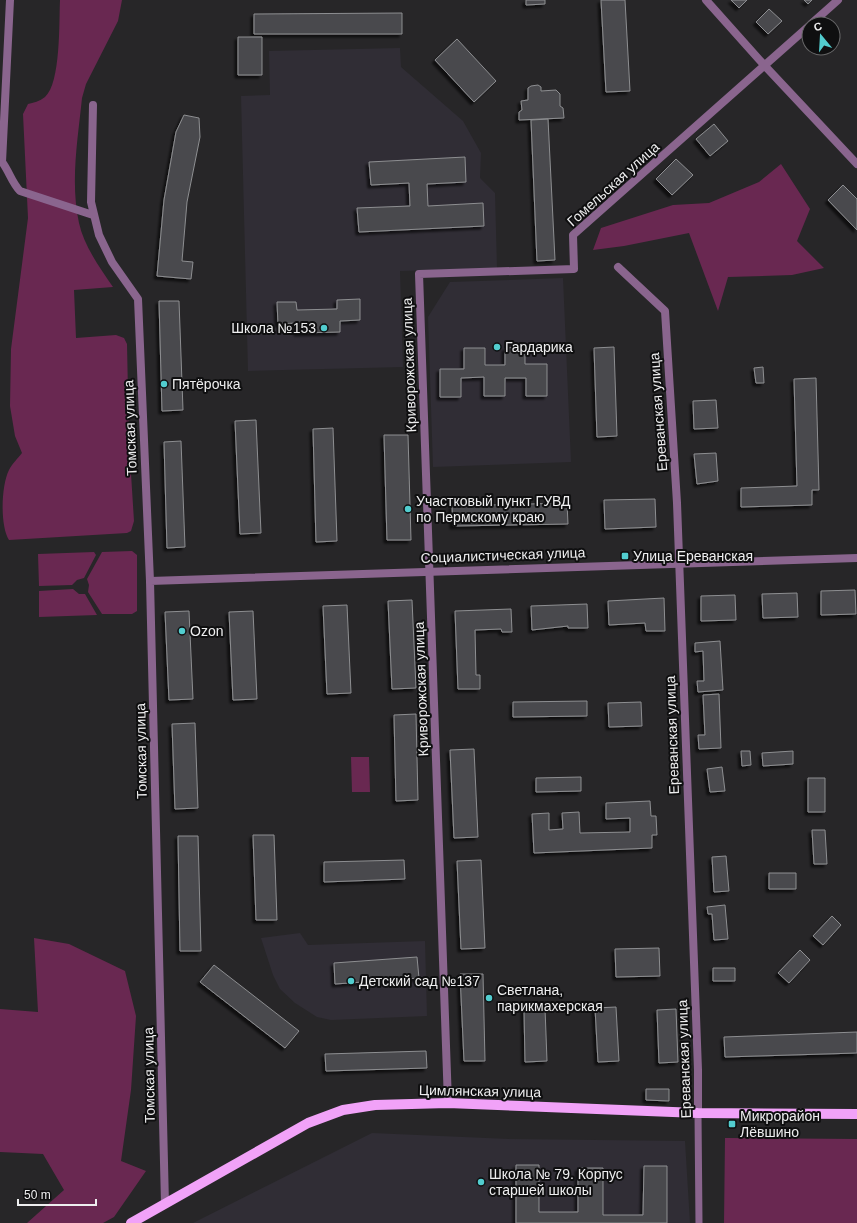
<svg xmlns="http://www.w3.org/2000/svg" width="857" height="1223" viewBox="0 0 857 1223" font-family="Arial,sans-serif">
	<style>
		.built { fill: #302d35 }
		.green { fill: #692851 }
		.building { fill: #4a4a4d; stroke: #8d8e91; filter: url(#shadow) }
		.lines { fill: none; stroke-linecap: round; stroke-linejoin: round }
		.pedestrian { stroke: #8a658e; stroke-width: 7 }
		.minor { stroke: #8a658e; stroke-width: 8 }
		.tertiary { stroke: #8a658e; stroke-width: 8 }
		.primary { stroke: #f1a2f8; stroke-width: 10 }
		.poi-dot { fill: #52cdcf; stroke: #0f0f10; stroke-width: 1.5 }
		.labels { text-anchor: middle; stroke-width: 4; stroke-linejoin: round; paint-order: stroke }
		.street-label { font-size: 14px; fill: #eeeeef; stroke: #0f0f10 }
		.poi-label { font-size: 14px; fill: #eeeeef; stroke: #0f0f10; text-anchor: start }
	</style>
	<defs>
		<filter id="shadow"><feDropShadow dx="-3" dy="3" stdDeviation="1" flood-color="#0009"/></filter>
	</defs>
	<rect width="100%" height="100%" fill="#272628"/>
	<path class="built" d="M400 48 401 67 463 121 481 153 480 178 495 193 497 268 400 271 403 367 248 371 241 96 270 95 269 51Z
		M563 278 571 462 433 467 428 317 450 282Z
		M300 933 308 945 425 941 427 1016 331 1020 317 1017 295 1003 280 989 273 975 261 938Z
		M372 1133 509 1139 685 1141 690 1223H193Z"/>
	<path class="green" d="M60 0H122L118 21 86 84 82 98C78 138 70 182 79 223 84 246 100 268 113 287L74 290 76 338 116 335 124 338 127 344 129 442 134 521 131 531 127 533 9 540C0 526 1 486 9 470 12 464 18 458 22 453L15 436 10 406 11 349 28 218 23 114 28 104C33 103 40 101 45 97 61 83 59 21 60 0Z
		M781 164 810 209 797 241 824 268 792 275 728 277 718 311 689 233 624 246 593 250 601 228 673 205 709 203 759 182Z
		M132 551 137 555V611L132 614H102L88 592 89 585 87 579 102 552Z
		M94 552 96 555 84 578 77 580 72 585 39 586 38 554Z
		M73 589 79 594H85L97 615 39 617V591Z
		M351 757H369L370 792H352Z
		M34 938 69 944 125 971 136 1016 131 1090 121 1161 146 1171 114 1217 103 1223H27L64 1190 43 1154 0 1152V1009L38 1012Z
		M725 1138 857 1139V1223H724Z"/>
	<path class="building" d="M526 0H545V4L526 5Z
		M601 0H625L630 91 606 92Z
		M731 0H747L739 8Z
		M804 0H812L808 4Z
		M769 9 782 21 768 34 756 22Z
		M402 13V34H254V14Z
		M238 37H262V75H238Z
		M457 39 496 81 474 102 435 60Z
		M538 85 541 87V91L556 90 560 94V106L563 108 564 118 519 120V112L522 110 521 101 528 100V88L531 86Z
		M184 115 199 118 200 137 187 202 182 261 193 262 191 279 157 276 164 200 176 132Z
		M548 119 555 260 537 261 531 120Z
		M714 124 728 141 710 156 696 139Z
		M465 157 466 182 427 184 428 206 483 203 484 226 359 232 357 208 410 206 409 183 371 185 369 162Z
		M676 159 693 175 672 195 656 179Z
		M843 185 857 199V230L828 200Z
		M360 299V320L340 321V332L297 333V323L278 324 277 302H296L297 310 337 309V300Z
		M159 301H179L183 410 162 411Z
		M525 347V364H547V396H526V378H505V396H484V377L461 378V397H440V369H464V348H485V365H505V348Z
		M614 347 617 436 597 437 594 348Z
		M763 367 764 383H756L754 368Z
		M816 378 819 490H812V505L741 507V488L797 486 794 379Z
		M716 400 718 428 694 429 693 401Z
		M256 420 261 533 240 534 235 421Z
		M333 428 337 541 316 542 313 429Z
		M384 435H408L411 540H387Z
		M181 441 185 547 167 548 164 442Z
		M716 453 718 481 697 484 694 454Z
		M655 499 656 527 605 529 604 500Z
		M567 503 568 524 453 526 452 506Z
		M855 590 856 614 821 615V591Z
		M797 593 798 617 763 618 762 594Z
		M735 595 736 620 701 621V596Z
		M664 598 665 631H646L645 623 609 625 608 601Z
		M412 600 416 688 392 689 388 601Z
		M587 604 588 628H568V626L532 630 531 606Z
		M347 605 351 693 327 694 323 606Z
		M511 609 512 632H502L501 629 475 630 476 675H480V689H458L455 611Z
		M189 611 193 699 169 700 165 612Z
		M253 611 257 699 233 700 229 612Z
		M720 641 723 690 698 692 697 681H704L703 651 695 652V643Z
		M719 694 721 748 699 749 698 735H705L703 695Z
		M587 701V716L513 717V702Z
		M641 702 642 726 609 727 608 703Z
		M416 714 418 800 396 801 394 715Z
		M195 723 198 808 175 809 172 724Z
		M474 749 478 837 454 838 450 750Z
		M741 751H750L751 765 742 766Z
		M793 751V764L763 766 762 753Z
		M722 767 725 791 710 792 707 769Z
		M581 777V791L536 792V778Z
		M808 778H825V812H808Z
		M650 801 651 816H656L657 835H652V848L534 853 532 814 549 813V830L563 829 562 813 579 812 580 833 630 832V818L606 819V803Z
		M812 830H825L827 864H814Z
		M253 835H274L277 920H256Z
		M178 836H198L201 951H180Z
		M726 856 729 891 714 892 712 857Z
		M404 860 405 879 324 882V862Z
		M481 860 485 948 461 949 457 861Z
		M769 873H796V889H769Z
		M725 905 728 939 714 940 712 914H708L707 907Z
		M832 916 841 925 823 945 813 936Z
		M659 948 660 976 616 977 615 949Z
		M800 950 810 960 789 983 778 973Z
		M417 957 419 978 335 984 334 963Z
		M214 965 299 1031 285 1048 200 982Z
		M713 968H735V981H713Z
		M460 974H483L485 1061H464Z
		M616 1007 619 1061 598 1062 595 1008Z
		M545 1008 547 1061 525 1062 524 1009Z
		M676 1009 678 1062 659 1063 657 1010Z
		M857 1032V1053L725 1057 724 1037Z
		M426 1051 427 1068 326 1071 325 1054Z
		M646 1089H669V1101L646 1100Z
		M516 1165H539V1212H578V1168H603V1215H643L644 1166H667V1223H516Z"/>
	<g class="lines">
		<path class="pedestrian" d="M698 1113 699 1223"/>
		<path class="minor" d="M10 0 2 162C9 171 12 183 20 191L93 215
			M706 0 765 66 857 164
			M811 24 838 0
			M93 105 91 202 99 235 112 262 138 299 150 581
			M618 267 665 311 677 503 698 1070V1113
			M448 1103 419 274 574 269 573 235 809 26"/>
		<path class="tertiary" d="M165 1204 150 581 857 558"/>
		<path class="primary" d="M131 1223 308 1123 343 1110 375 1105 448 1103 698 1113 857 1114"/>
	</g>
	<g class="poi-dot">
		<circle cx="324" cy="328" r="4"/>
		<circle cx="497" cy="347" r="4"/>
		<circle cx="164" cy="384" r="4"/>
		<circle cx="408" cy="509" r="4"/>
		<rect x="621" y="552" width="8" height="8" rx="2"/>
		<circle cx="182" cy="631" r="4"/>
		<circle cx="351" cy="981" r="4"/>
		<circle cx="489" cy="998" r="4"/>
		<rect x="728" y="1120" width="8" height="8" rx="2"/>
		<circle cx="481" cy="1182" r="4"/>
	</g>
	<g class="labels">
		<g class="street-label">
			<text transform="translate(613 184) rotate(-42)" y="5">Гомельская улица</text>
			<text transform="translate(409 365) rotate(-92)" y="5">Криворожская улица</text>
			<text transform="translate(658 412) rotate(-94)" y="5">Ереванская улица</text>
			<text transform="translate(130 428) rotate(-92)" y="5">Томская улица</text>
			<text transform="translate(503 555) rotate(-2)" y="5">Социалистическая улица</text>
			<text transform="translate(421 689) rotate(-92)" y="5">Криворожская улица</text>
			<text transform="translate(672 735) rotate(-92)" y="5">Ереванская улица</text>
			<text transform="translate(141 751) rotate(-91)" y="5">Томская улица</text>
			<text transform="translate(684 1059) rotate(-92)" y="5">Ереванская улица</text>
			<text transform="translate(149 1075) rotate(-91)" y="5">Томская улица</text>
			<text transform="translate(480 1091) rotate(1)" y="5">Цимлянская улица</text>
		</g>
		<g class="poi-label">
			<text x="316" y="333" text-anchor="end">Школа №153</text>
			<text x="505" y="352">Гардарика</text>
			<text x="172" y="389">Пятёрочка</text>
			<text x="416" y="506">Участковый пункт ГУВД<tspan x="416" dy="16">по Пермскому краю</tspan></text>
			<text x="633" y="561">Улица Ереванская</text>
			<text x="190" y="636">Ozon</text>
			<text x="359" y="986">Детский сад №137</text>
			<text x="497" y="995">Светлана,<tspan x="497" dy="16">парикмахерская</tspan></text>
			<text x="740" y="1121">Микрорайон<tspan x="740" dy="16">Лёвшино</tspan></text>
			<text x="489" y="1179">Школа № 79. Корпус<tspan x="489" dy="16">старшей школы</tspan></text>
		</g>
	</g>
	<g transform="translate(821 36) rotate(342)"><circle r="19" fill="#0f0f10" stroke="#686869"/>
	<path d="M0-3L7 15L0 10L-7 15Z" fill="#52cdcf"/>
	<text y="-6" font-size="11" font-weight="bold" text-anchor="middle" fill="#eeeeef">С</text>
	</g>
	<path d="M18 1199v6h78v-6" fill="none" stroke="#eeeeef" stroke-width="2"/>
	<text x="24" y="1199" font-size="12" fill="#eeeeef" stroke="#0f0f10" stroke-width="3" paint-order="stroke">50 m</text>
</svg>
